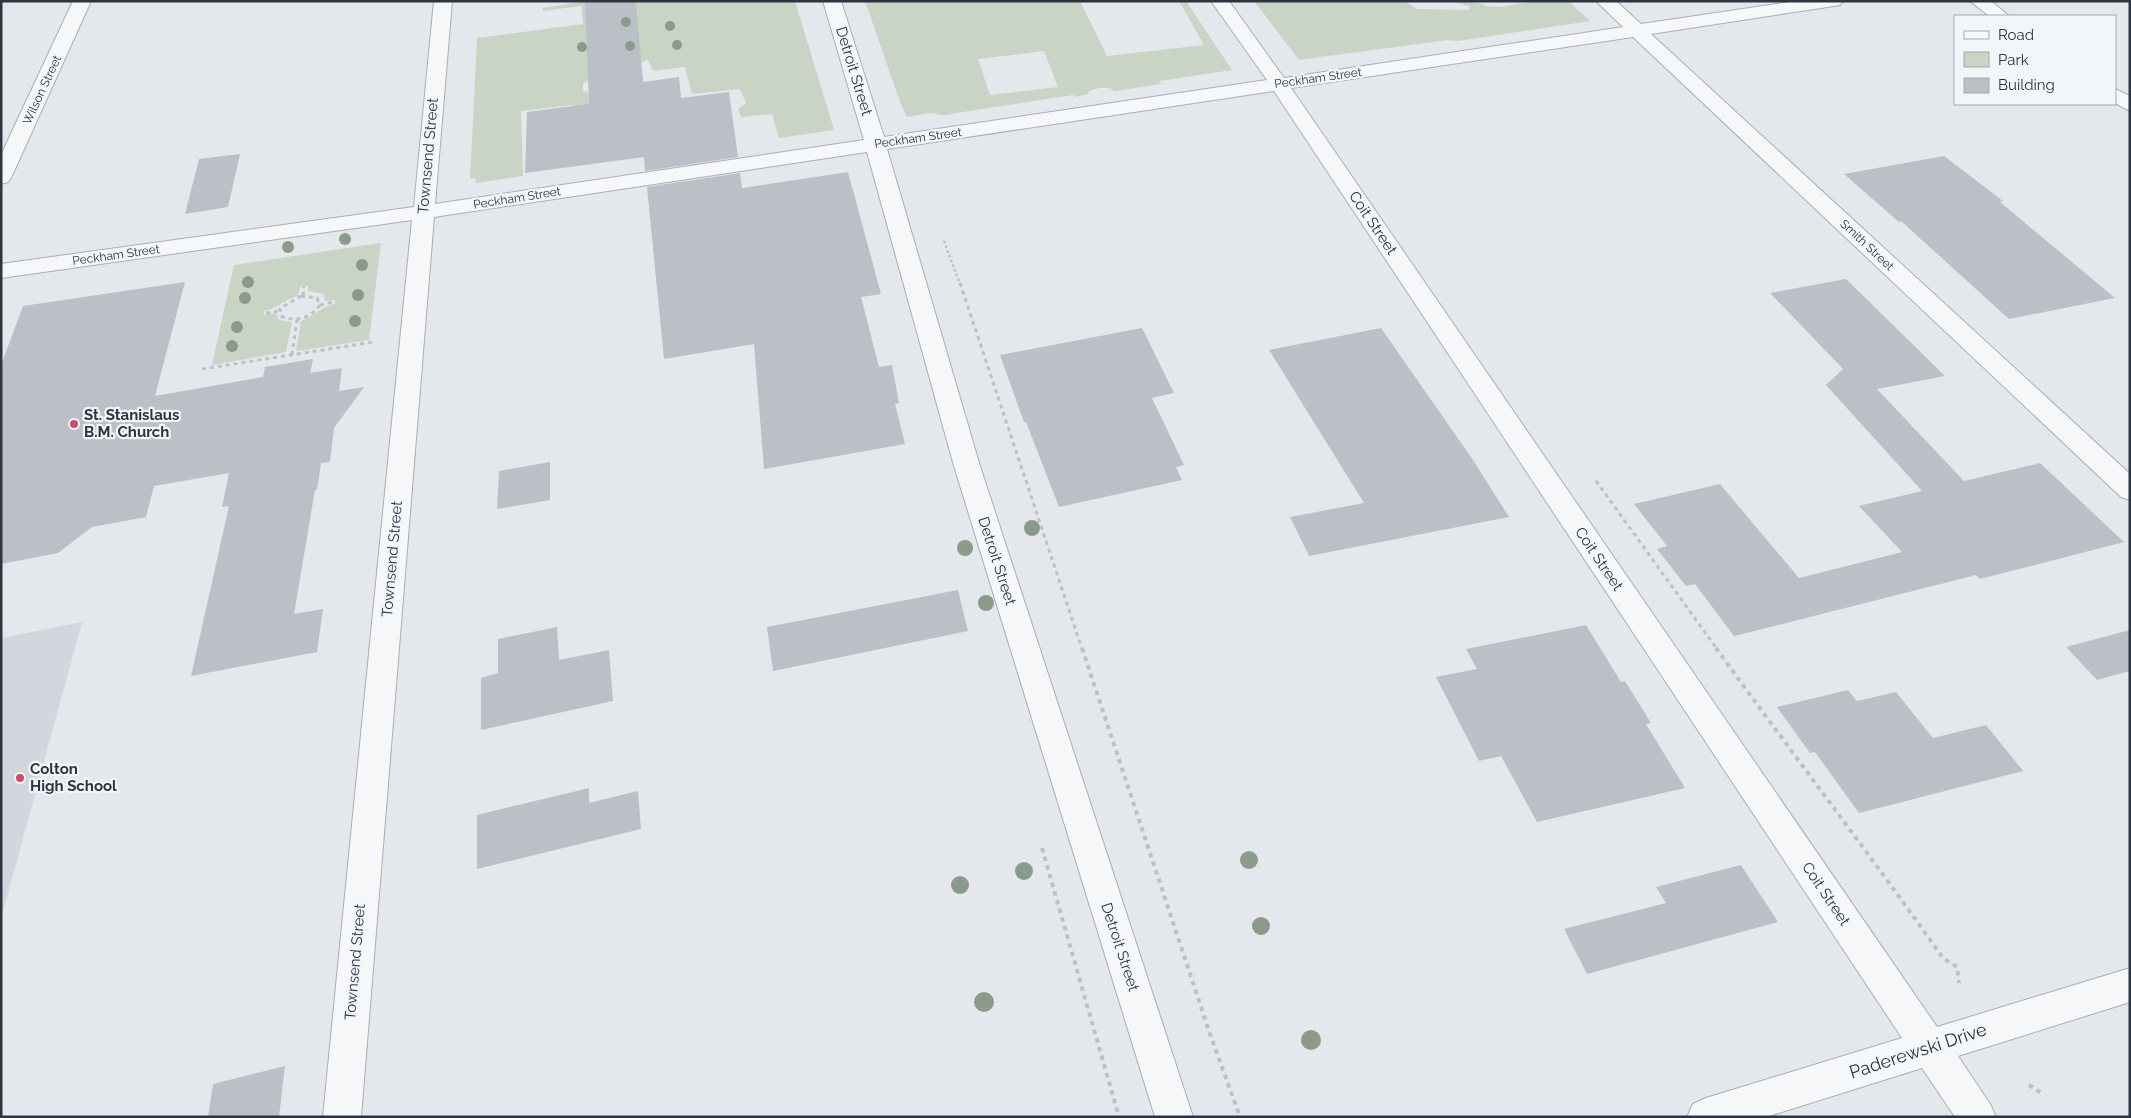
<svg xmlns="http://www.w3.org/2000/svg" width="2131" height="1118" viewBox="0 0 2131 1118" font-family="Raleway,sans-serif">
	<style>
		.built { fill: #d2d6dd }
		.green { fill: #cad4c5; fill-rule: evenodd }
		.building { fill: #bbc0c7 }
		.lines { fill: none; stroke-linecap: round; stroke-linejoin: round }
		.minor-casing { stroke: #a9aeb5; stroke-width: 2 }
		.path-far2 { stroke: #bdc1c6; stroke-width: 2.5; stroke-dasharray: 2.5 2.5; stroke-linecap: butt }
		.path-far1 { stroke: #bdc1c6; stroke-width: 3; stroke-dasharray: 4 4; stroke-linecap: butt }
		.path { stroke: #bdc1c6; stroke-width: 4; stroke-dasharray: 4.5 4.5; stroke-linecap: butt }
		.minor { fill: #f6f7f9; fill-rule: evenodd }
		.tree { fill: #8b9b8a }
		.poi-dot { fill: #c75168; stroke: #f3f6f8; stroke-width: 2 }
		.labels { text-anchor: middle; stroke-width: 4.5; stroke-linejoin: round; paint-order: stroke }
		.far-street-label { font-size: 12px; fill: #2c3542; stroke: #f3f6f8 }
		.street-label { font-size: 15px; fill: #2c3542; stroke: #f3f6f8 }
		.poi-label { font-size: 15px; font-weight: bold; fill: #2c3542; stroke: #f3f6f8; text-anchor: start }
		.near-street-label { font-size: 18px; fill: #2c3542; stroke: #f3f6f8 }
	</style>
	<rect width="100%" height="100%" fill="#e4e7eb"/>
	<path class="built" d="M82 622 1 919V638Z"/>
	<path class="green" d="M588 1H795L834 130 779 138 772 114 741 117 738 109 746 103 740 89 692 94 685 67 653 71 648 60 583 83V92L588 91 590 111 573 115 572 105 521 111 523 176 475 183 476 178 470 179 477 38 583 24 581 6 543 11 542 8Z
		M865 1H1080L1107 56 1204 45 1179 1H1186L1232 70 1160 81 1161 84 1115 91C1106 85 1099 88 1089 91L1088 94 1076 97 1073 95 944 115 931 113 907 117 900 102ZM1044 51 1058 87 990 95 978 59Z
		M1254 1H1405L1417 9 1469 10V6L1451 1H1467L1482 4 1485 6 1500 7 1535 1H1568L1590 21 1458 41 1448 40 1299 60Z
		M381 243 369 340 296 351 301 321C316 316 319 307 335 304V300L325 301 324 294 308 291V286L300 287 298 296C285 299 276 309 264 311V315L276 313 279 320 292 322 286 352 212 365 234 265Z"/>
	<path class="building" d="M585 1H636L643 82 679 77 681 98 729 92 738 157 645 171 644 157 525 173 527 112 589 104Z
		M240 154 228 207 185 214 199 159Z
		M1944 156 2003 201 2000 202 2115 298 2009 319 1901 221 1899 222 1844 174Z
		M848 172 881 294 861 297 879 367 892 365 899 403 895 404 905 444 764 469 754 344 664 359 647 187 740 173 742 188Z
		M1846 279 1945 376 1877 389 1964 481 2040 463 2124 542 1980 579 1976 575 1734 636 1695 584 1686 586 1657 549 1667 546 1634 504 1720 484 1799 578 1902 552 1859 506 1922 491 1826 385 1843 369 1770 293Z
		M185 282 155 396 263 377 265 367 313 359 310 373 342 368 339 391 364 387 334 428 330 462 321 463 317 490H315L294 614 323 609 317 652 191 676 229 506 222 507 229 473 154 486 146 517 92 527 58 553 1 564V365L23 306Z
		M1142 328 1174 393 1152 398 1184 465 1176 467 1182 480 1059 507 1026 422H1024L1000 355Z
		M1381 328 1473 460 1509 517 1309 556 1290 517 1364 503 1269 350Z
		M550 462V500L497 509 499 471Z
		M958 590 968 631 773 671 767 627Z
		M1586 625 1621 682 1625 681 1651 723 1646 724 1685 788 1537 822 1501 756 1479 761 1436 677 1477 669 1466 649Z
		M557 627 559 660 609 650 613 701 481 730V678L498 673V639Z
		M2130 630V671L2097 680 2066 647Z
		M1848 690 1857 701 1896 692 1933 738 1986 725 2023 771 1859 813 1815 752 1810 753 1777 707Z
		M589 788V803L638 791 641 829 477 869V815Z
		M1741 865 1778 922 1587 974 1564 929 1666 903 1656 887Z
		M285 1066 279 1117H208L213 1084Z"/>
	<g class="lines">
		<defs>
			<path id="minor" d="M73 1H91L11 178 8 182 1 184V155Z
				M434 1H452L435 204 864 140 823 1H841L884 137 1267 80 1211 1H1229L1284 78 1623 27 1596 1H1616L1641 24 1797 1H1843L1840 5 1834 6 1651 34 2130 474V500L2121 497 1633 37 1291 88 1937 1027 2130 968V1002L1958 1056 1990 1104 1996 1117H1955L1922 1068 1766 1117H1687L1693 1104 1706 1098 1902 1038 1274 91 887 149 980 466 1193 1117H1155L954 466 867 152 434 217 361 1117H323L412 220 1 278V264L414 207Z
				M1970 1H1991L2009 16H1989Z
				M2115 89 2130 96V111L2115 103Z"/>
		</defs>
		<use href="#minor" class="minor-casing"/>
		<path class="path-far2" d="M944 241 960 284"/>
		<path class="path-far1" d="M960 283 1082 649
			M301 296 317 298 320 305C311 318 295 323 281 316L280 309 282 307Z
			M303 296 304 287
			M320 305 334 302
			M266 313 280 311
			M292 355 297 320
			M202 369 373 342
			M1596 481 1717 649"/>
		<path class="path" d="M1082 648 1210 1034 1240 1117
			M1716 648C1791 752 1869 853 1943 958L1957 967 1959 983
			M1042 848 1119 1117
			M2029 1085 2043 1094"/>
		<use href="#minor" class="minor"/>
	</g>
	<g class="tree">
		<circle cx="626" cy="22" r="5"/>
		<circle cx="670" cy="26" r="5"/>
		<circle cx="677" cy="45" r="5"/>
		<circle cx="630" cy="46" r="5"/>
		<circle cx="582" cy="47" r="5"/>
		<circle cx="345" cy="239" r="6"/>
		<circle cx="288" cy="247" r="6"/>
		<circle cx="362" cy="265" r="6"/>
		<circle cx="248" cy="282" r="6"/>
		<circle cx="358" cy="295" r="6"/>
		<circle cx="245" cy="298" r="6"/>
		<circle cx="355" cy="321" r="6"/>
		<circle cx="237" cy="327" r="6"/>
		<circle cx="232" cy="346" r="6"/>
		<circle cx="1032" cy="528" r="8"/>
		<circle cx="965" cy="548" r="8"/>
		<circle cx="986" cy="603" r="8"/>
		<circle cx="1249" cy="860" r="9"/>
		<circle cx="1024" cy="871" r="9"/>
		<circle cx="960" cy="885" r="9"/>
		<circle cx="1261" cy="926" r="9"/>
		<circle cx="984" cy="1002" r="10"/>
		<circle cx="1311" cy="1040" r="10"/>
	</g>
	<g class="poi-dot">
		<circle cx="74" cy="424" r="5"/>
		<circle cx="20" cy="778" r="5"/>
	</g>
	<g class="labels">
		<g class="far-street-label">
			<text transform="translate(1318 78) rotate(-8)" y="4">Peckham Street</text>
			<text transform="translate(42 90) rotate(-65)" y="4">Wilson Street</text>
			<text transform="translate(918 138) rotate(-8)" y="4">Peckham Street</text>
			<text transform="translate(517 198) rotate(-9)" y="4">Peckham Street</text>
			<text transform="translate(1867 245) rotate(43)" y="4">Smith Street</text>
			<text transform="translate(116 255) rotate(-8)" y="4">Peckham Street</text>
		</g>
		<g class="street-label">
			<text transform="translate(854 71) rotate(73)" y="5">Detroit Street</text>
			<text transform="translate(428 156) rotate(-85)" y="5">Townsend Street</text>
			<text transform="translate(1373 223) rotate(56)" y="5">Coit Street</text>
			<text transform="translate(392 559) rotate(-85)" y="5">Townsend Street</text>
			<text transform="translate(1599 559) rotate(56)" y="5">Coit Street</text>
			<text transform="translate(997 561) rotate(72)" y="5">Detroit Street</text>
			<text transform="translate(1826 894) rotate(56)" y="5">Coit Street</text>
			<text transform="translate(1120 947) rotate(72)" y="5">Detroit Street</text>
			<text transform="translate(355 962) rotate(-85)" y="5">Townsend Street</text>
		</g>
		<g class="poi-label">
			<text x="84" y="420">St. Stanislaus<tspan x="84" dy="17">B.M. Church</tspan></text>
			<text x="30" y="774">Colton<tspan x="30" dy="17">High School</tspan></text>
		</g>
		<g class="near-street-label">
			<text transform="translate(1918 1051) rotate(-18)" y="6">Paderewski Drive</text>
		</g>
	</g>
	<rect width="2131" height="1118" fill="none" stroke="#2c3542" stroke-width="5"/>
	<rect x="1954" y="15" width="162" height="90" fill="#f3f6f8" stroke="#a3a9af"/>
	<rect x="1964" y="31" width="25" height="8" fill="#f6f7f9" stroke="#a3a9af"/>
	<text x="1998" y="40" font-size="15" fill="#2c3542">Road</text>
	<rect x="1964" y="52" width="25" height="15" fill="#cad4c5" stroke="#a3a9af"/>
	<text x="1998" y="65" font-size="15" fill="#2c3542">Park</text>
	<rect x="1964" y="78" width="25" height="15" fill="#bbc0c7" stroke="#a3a9af"/>
	<text x="1998" y="90" font-size="15" fill="#2c3542">Building</text>
</svg>
